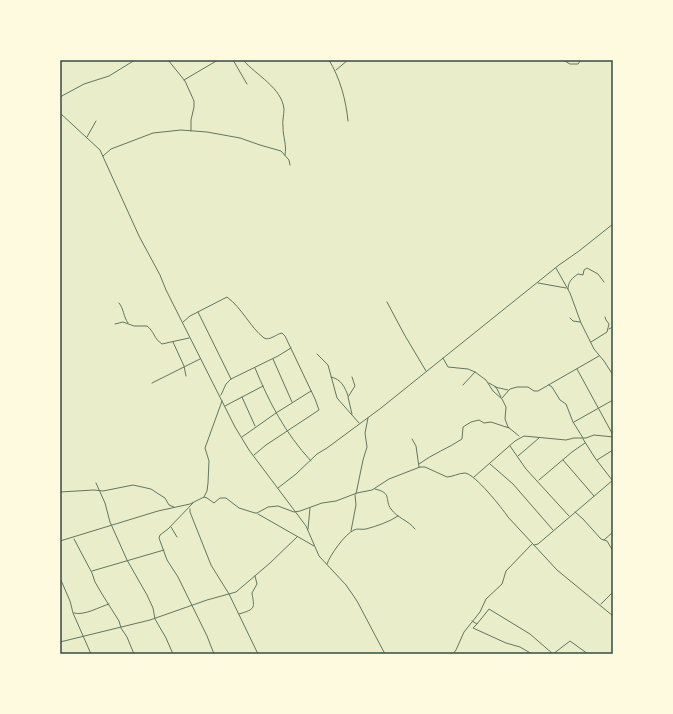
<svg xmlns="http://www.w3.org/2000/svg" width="673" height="714" viewBox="0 0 673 714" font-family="'Archivo Narrow',sans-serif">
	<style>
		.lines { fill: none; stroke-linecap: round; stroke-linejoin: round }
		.minor { stroke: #617663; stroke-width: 1 }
		.neatline { fill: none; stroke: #344e41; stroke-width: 1.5 }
	</style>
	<rect width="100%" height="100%" fill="#e9edc9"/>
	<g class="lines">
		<path class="minor" d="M168 60 185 81 194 101V107L191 120V131
			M233 60 247 84
			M243 60C256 75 282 88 284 109 284 115 282 121 283 127 283 137 287 145 285 155
			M329 60C340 78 346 100 348 121
			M563 60 570 64H578L581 60
			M336 70 348 60
			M184 80 218 60
			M60 97 84 84 109 76 135 60
			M60 113 100 150 139 236 160 275 166 290 235 427 249 450 306 526 319 556 346 585 357 601 385 654
			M87 137 96 121
			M103 156 111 149 153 133 181 130 207 132 240 138 260 145 281 151 289 160 290 165
			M556 268 570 293 581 323 594 349 604 361 613 375
			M538 283 566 288
			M568 289C568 282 572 278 578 274L583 275 584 270 587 268 598 274 604 282
			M387 302 404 334 426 371
			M119 303C124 309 123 316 128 323
			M198 312 231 379
			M570 318 573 321 580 322
			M183 322 190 316 227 297C242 308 250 327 264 338 270 341 276 334 282 333L285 336 315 399 319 410 266 445 254 455
			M115 324 123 322 134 326H147C154 331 154 339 162 344L189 338
			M609 329 613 327
			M173 342 184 366 186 376
			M591 342 607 332 609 324 606 320 605 317
			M317 354 328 365 337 398 359 423
			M443 358 448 367 468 369 475 372 486 380 493 391 502 399 506 407 505 419 508 427 519 436
			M273 359 292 402
			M255 368C269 402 285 433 311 461
			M577 369 613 435
			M331 377C341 379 345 387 348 396
			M152 383 200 359
			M489 383 496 387 501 397
			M463 385 475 372
			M549 385 552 387 560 400 566 404 573 422 583 438
			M495 387 508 390
			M221 395 226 384 231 379 278 356 291 348
			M242 397 255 426
			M502 398 510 389 517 387H528L534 391H538L599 356
			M225 406 263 386
			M352 414 348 397 355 386 352 377
			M574 422 613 400
			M242 437 276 413 311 391
			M412 439 416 446 419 467
			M583 439 595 458 612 480
			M510 446 526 469 569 516
			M518 456 539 438
			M563 460 594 496
			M597 460 613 450
			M419 464C432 454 449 448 462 439L463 427 471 422 479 420 484 423 491 422 509 428
			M490 464 513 484 553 530
			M474 477 515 441 524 436 566 440 574 438H586L594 435 613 437
			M539 480 572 452 585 443
			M96 483 105 503 110 522 127 560 147 595 153 608 155 619 166 638 173 654
			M278 488 296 474 317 454 327 448 381 408 559 265 579 251 613 224
			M375 489C393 493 384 500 391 509 397 518 408 520 415 529
			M60 492 94 490 103 491 133 485 151 489 157 493 165 498 169 505 174 507
			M356 494 363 460 367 447 365 433 368 418
			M204 497 207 491 208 483 209 461 205 448 222 401
			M193 503 168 529 160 535 159 538 167 560 178 577 207 636 214 654
			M190 509V512L211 565 229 594 258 654
			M575 512 583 519 601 539 607 541 613 551
			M258 514 314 546
			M171 527 177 537
			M308 529 310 508
			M351 531 356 505 355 495
			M74 539 92 573 95 582 102 594 119 621 121 628 127 637 134 654
			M604 540 613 532
			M60 541 158 511 190 504 204 497 207 498 214 503 220 498H226L239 508 255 513H257L268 507 278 506 294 512 300 511 322 503 336 501 357 493 372 490 389 479 420 467H425L447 477C452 477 459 473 465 473 475 474 502 508 508 517L557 570 613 616
			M534 545 538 544 613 480
			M327 564C330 555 345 534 354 530 357 528 362 530 366 529 377 526 389 522 398 516
			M92 571 164 550
			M60 578 70 601 73 613 91 654
			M601 604 613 592
			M74 613C84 616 99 607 109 604
			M239 614C257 609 254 607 252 593L257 584 255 576
			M472 621 477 624 473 628 506 643 520 647 532 654
			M477 624 489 609 530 634 553 654 570 641 588 654
			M60 642 150 620 207 600 236 592 270 563 297 537
			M453 654 456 650 464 632 480 612 486 599 502 584 506 571 532 544"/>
	</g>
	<rect width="673" height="714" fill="none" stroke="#fefae0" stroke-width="122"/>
	<rect x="61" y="61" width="551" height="592" class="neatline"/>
</svg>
